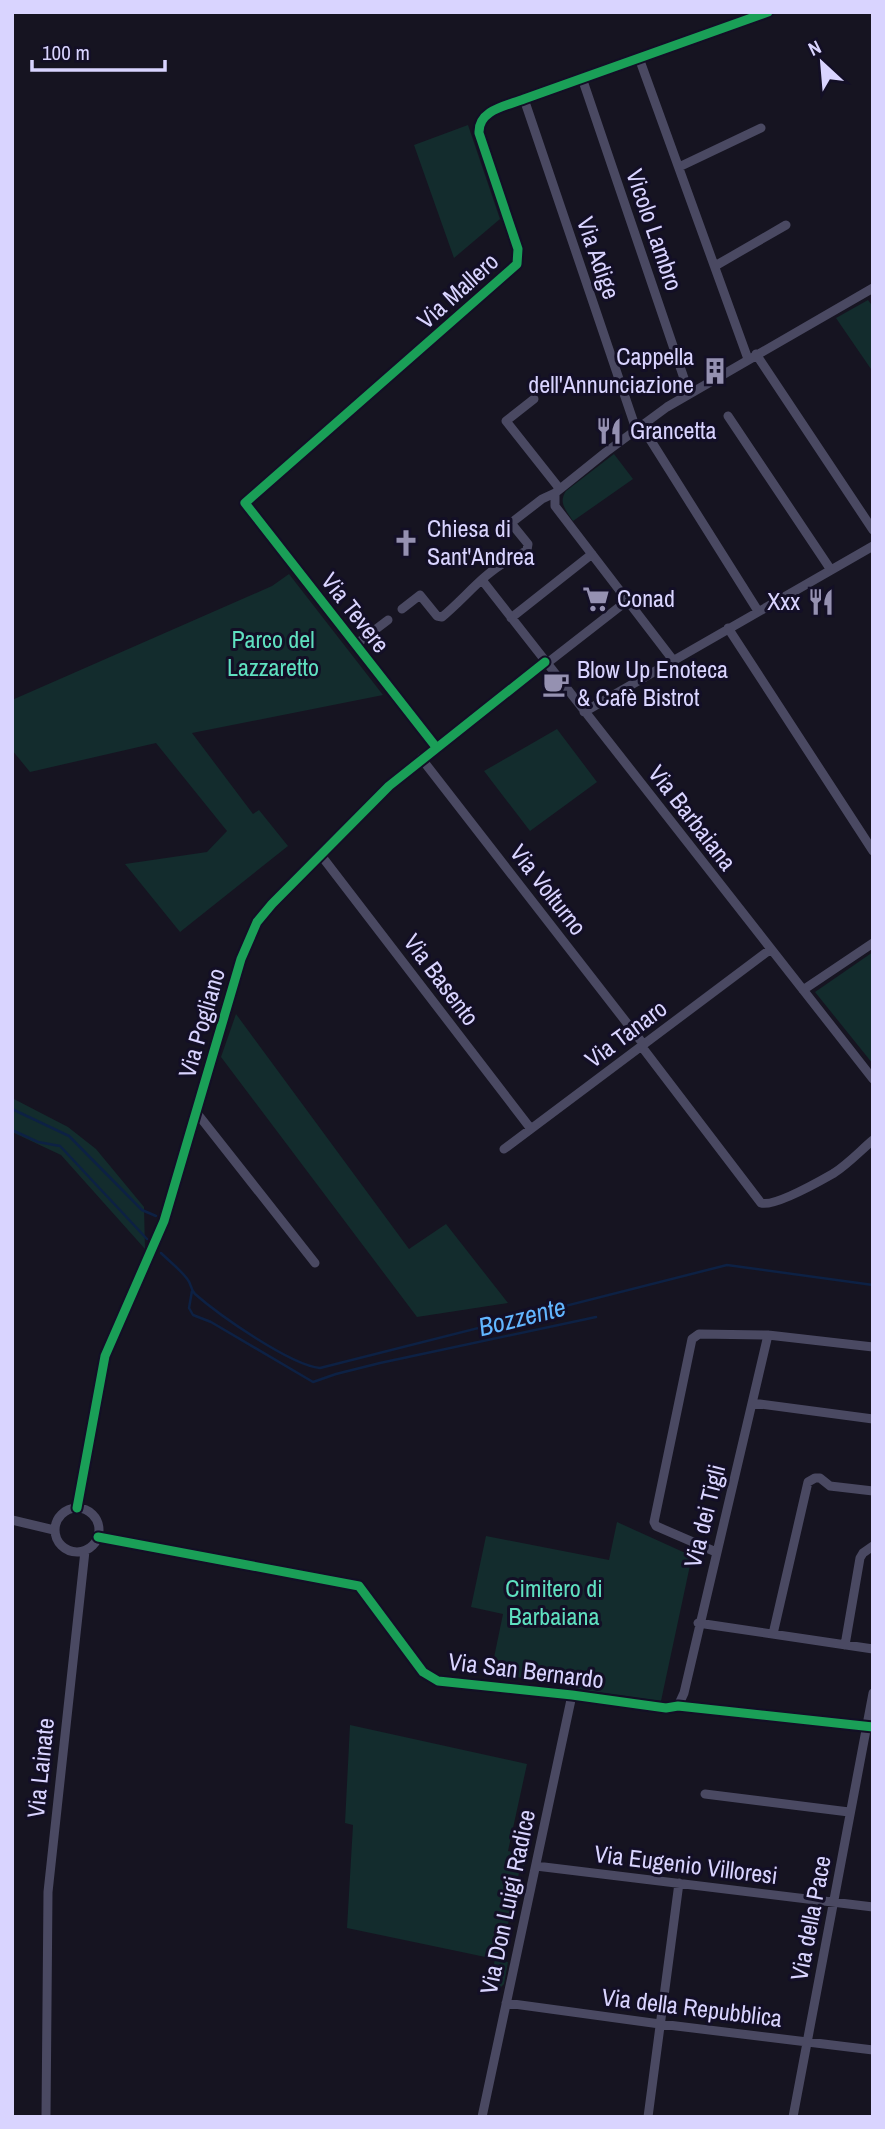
<svg xmlns="http://www.w3.org/2000/svg" width="885" height="2129" viewBox="0 0 885 2129" font-family="'Archivo Narrow',sans-serif">
	<style>
		.green { fill: #132c2d }
		.lines { fill: none; stroke-linecap: round; stroke-linejoin: round }
		.stream { stroke: #0d2144; stroke-width: 2.5 }
		.minor { stroke: #4a4962; stroke-width: 9 }
		.cycleway-casing { stroke: #130f26; stroke-width: 13 }
		.cycleway { stroke: #1a9f57; stroke-width: 9 }
		.labels { text-anchor: middle; stroke-width: 6; stroke-linejoin: round; paint-order: stroke }
		.street-label { font-size: 24px; fill: #d9d4ff; stroke: #130f26 }
		.poi-label { font-size: 24px; fill: #d9d4ff; stroke: #130f26; text-anchor: start }
		.park-label { font-size: 24px; fill: #5fe0c0; stroke: #130f26 }
		.water-label { font-size: 26px; font-style: italic; fill: #62b6ff; stroke: #130f26 }
	</style>
	<rect width="100%" height="100%" fill="#161421"/>
	<path class="green" d="M468 125 500 219 454 258 414 145Z
		M868 300 873 307V372L836 318Z
		M614 454 633 479 573 521C566 510 558 503 566 491Z
		M289 574 383 695 192 733 253 814 259 810 288 846 180 932 125 864 207 852 227 831 156 743 30 772 12 750V700L272 586Z
		M557 729 597 782 530 831 484 771Z
		M873 952V1064L815 992Z
		M236 1014 409 1249 446 1224 508 1303 417 1317 221 1057Z
		M12 1098 68 1127 96 1149 144 1207 145 1249 61 1155 12 1132Z
		M617 1522 692 1556 661 1701 590 1691 491 1672 503 1614 471 1607 486 1536 609 1560Z
		M350 1725 527 1764 508 1851 527 1855 522 1872 519 1873 502 1952 496 1953 495 1959 508 1962 504 1984 500 1988H489L495 1959 347 1928 353 1825 345 1823Z"/>
	<g class="lines">
		<path class="stream" d="M12 1109 69 1136 142 1210 156 1216
			M12 1130 38 1142 60 1146 147 1239
			M161 1253C169 1261 181 1270 188 1280 191 1284 191 1290 195 1294 219 1315 290 1365 320 1368L727 1265 873 1285
			M192 1291 189 1308 193 1315 211 1322 313 1382 336 1374 380 1363 596 1317"/>
		<path class="minor" d="M639 58 748 359
			M582 78 689 393
			M524 99 636 429
			M679 167 761 128
			M715 266 786 225
			M756 354 873 530
			M534 399 506 421 559 488
			M728 416 831 570
			M641 425 758 611
			M555 493 606 452 667 407 873 288
			M555 493V506L673 660
			M482 580 873 1079
			M402 609 420 595 437 616 442 617C464 599 482 575 507 561 514 557 521 555 527 550L528 544 511 523 542 499 555 493
			M511 618 592 554
			M728 628 873 851
			M355 645 388 620
			M546 664 623 604 625 598
			M584 712 873 546
			M436 747 245 503 517 264 518 249 479 133C478 110 506 106 524 99L768 12
			M421 758 644 1045
			M320 854 531 1129
			M803 990 873 943
			M642 1047 761 1203C775 1207 820 1181 834 1173 848 1164 860 1151 873 1140
			M196 1112 315 1263
			M504 1149 771 949
			M752 1403 873 1419
			M77 1508 105 1356 164 1221 241 959 257 922 272 904 389 786 545 662
			M55 1530a22 22 0 1 1 44 0a22 22 0 1 1-44 0Z
			M12 1520 54 1530
			M98 1537 359 1586 423 1672 438 1681 572 1695 666 1708 678 1706 873 1727
			M716 1552 656 1526 654 1522 692 1339 699 1334 768 1335 873 1347
			M698 1623 873 1649
			M773 1634 808 1482 815 1478H820L830 1486 873 1491
			M845 1645 860 1558 863 1553 873 1546
			M678 1706 684 1693 768 1335
			M705 1794 849 1812
			M536 1866 873 1907
			M506 2003 660 2024 873 2050
			M46 2117 48 1892 85 1551
			M482 2117 572 1695
			M648 2117 679 1883
			M793 2117 873 1693"/>
		<defs>
			<path id="cycleway" d="M436 747 245 503 517 264 518 249 479 133C478 110 506 106 524 99L768 12
				M77 1508 105 1356 164 1221 241 959 257 922 272 904 389 786 545 662
				M98 1537 359 1586 423 1672 438 1681 572 1695 666 1708 678 1706 873 1727"/>
		</defs>
		<use href="#cycleway" class="cycleway-casing"/>
		<use href="#cycleway" class="cycleway"/>
	</g>
	<defs>
		<symbol id="building-bare" viewBox="-9 -9 18 18"><path d="M-4-6H4V6H1V3H-1V6H-4ZM-2.5-4.3h1.7v1.8h-1.7ZM.8-4.3h1.7v1.8H.8ZM-2.5-1h1.7V.8h-1.7ZM.8-1h1.7V.8H.8Z" fill="#9591b1" stroke="#130f26" stroke-width="2.5" paint-order="stroke"/></symbol>
		<symbol id="restaurant-bare" viewBox="-9 -9 18 18"><path d="M-5-6h1v4h1v-4h1v4h1v-4h1v5L-1.5 .5V6h-2V.5L-5-1ZM5-6V6H3V1.5H1.5Q1.5-4 5-6Z" fill="#9591b1" stroke="#130f26" stroke-width="2.5" paint-order="stroke"/></symbol>
		<symbol id="church-bare" viewBox="-9 -9 18 18"><path d="M-1.2-6h2.4v3.5h3.3v2.4h-3.3V6h-2.4V-.1h-3.3v-2.4h3.3Z" fill="#9591b1" stroke="#130f26" stroke-width="2.5" paint-order="stroke"/></symbol>
		<symbol id="supermarket-bare" viewBox="-9 -9 18 18"><path d="M-6-5.5h2.5l.6 2H6L4.5 2H-2.5L-4.4-4H-6ZM-1.5 3.2a1.3 1.3 0 1 0 .1 0ZM3 3.2a1.3 1.3 0 1 0 .1 0Z" fill="#9591b1" stroke="#130f26" stroke-width="2.5" paint-order="stroke"/></symbol>
		<symbol id="cafe-bare" viewBox="-9 -9 18 18"><path d="M-5.5-4.5H6V0H3Q3 3.5 0 3.5H-2.5Q-5.5 3.5-5.5 0ZM3-3.2v2h1.7v-2ZM-6 4.5H4V6H-6Z" fill="#9591b1" stroke="#130f26" stroke-width="2.5" paint-order="stroke"/></symbol>
	</defs>
	<g fill-rule="evenodd">
		<use href="#building-bare" x="696" y="352" width="38" height="38"/>
		<use href="#restaurant-bare" x="590" y="412" width="38" height="38"/>
		<use href="#church-bare" x="387" y="524" width="38" height="38"/>
		<use href="#supermarket-bare" x="577" y="580" width="38" height="38"/>
		<use href="#restaurant-bare" x="802" y="583" width="38" height="38"/>
		<use href="#cafe-bare" x="537" y="665" width="38" height="38"/>
	</g>
	<g class="labels">
		<g class="street-label">
			<text transform="translate(654 230) rotate(71)" y="8">Vicolo Lambro</text>
			<text transform="translate(598 258) rotate(71)" y="8">Via Adige</text>
			<text transform="translate(458 291) rotate(-42)" y="8">Via Mallero</text>
			<text transform="translate(355 613) rotate(52)" y="8">Via Tevere</text>
			<text transform="translate(692 818) rotate(52)" y="8">Via Barbaiana</text>
			<text transform="translate(548 890) rotate(52)" y="8">Via Volturno</text>
			<text transform="translate(441 980) rotate(53)" y="8">Via Basento</text>
			<text transform="translate(202 1023) rotate(-74)" y="8">Via Pogliano</text>
			<text transform="translate(626 1034) rotate(-37)" y="8">Via Tanaro</text>
			<text transform="translate(705 1516) rotate(-76)" y="8">Via dei Tigli</text>
			<text transform="translate(526 1671) rotate(7)" y="8">Via San Bernardo</text>
			<text transform="translate(41 1768) rotate(-84)" y="8">Via Lainate</text>
			<text transform="translate(686 1865) rotate(7)" y="8">Via Eugenio Villoresi</text>
			<text transform="translate(508 1902) rotate(-78)" y="8">Via Don Luigi Radice</text>
			<text transform="translate(811 1918) rotate(-79)" y="8">Via della Pace</text>
			<text transform="translate(692 2008) rotate(7)" y="8">Via della Repubblica</text>
		</g>
		<g class="poi-label">
			<text x="694" y="365" text-anchor="end">Cappella<tspan x="694" dy="28">dell'Annunciazione</tspan></text>
			<text x="630" y="439">Grancetta</text>
			<text x="427" y="537">Chiesa di<tspan x="427" dy="28">Sant'Andrea</tspan></text>
			<text x="617" y="607">Conad</text>
			<text x="800" y="610" text-anchor="end">Xxx</text>
			<text x="577" y="678">Blow Up Enoteca<tspan x="577" dy="28">&amp; Cafè Bistrot</tspan></text>
		</g>
		<g class="park-label">
			<text x="273" y="648">Parco del<tspan x="273" dy="28">Lazzaretto</tspan></text>
			<text x="554" y="1597">Cimitero di<tspan x="554" dy="28">Barbaiana</tspan></text>
		</g>
		<g class="water-label">
			<text transform="translate(522 1317) rotate(-14)" y="9">Bozzente</text>
		</g>
	</g>
	<rect width="885" height="2129" fill="none" stroke="#d9d4ff" stroke-width="28"/>
	<g transform="translate(822 63) rotate(334)" stroke="#130f26" stroke-width="5" paint-order="stroke">
	<path d="M0-5L12 26L0 18L-12 26Z" fill="#d9d4ff"/>
	<text y="-10" font-size="19" font-weight="bold" text-anchor="middle" fill="#d9d4ff">N</text>
	</g>
	<path d="M32 60v10h133v-10" fill="none" stroke="#d9d4ff" stroke-width="3.5"/>
	<text x="42" y="60" font-size="21" fill="#d9d4ff" stroke="#130f26" stroke-width="5" paint-order="stroke">100 m</text>
</svg>
